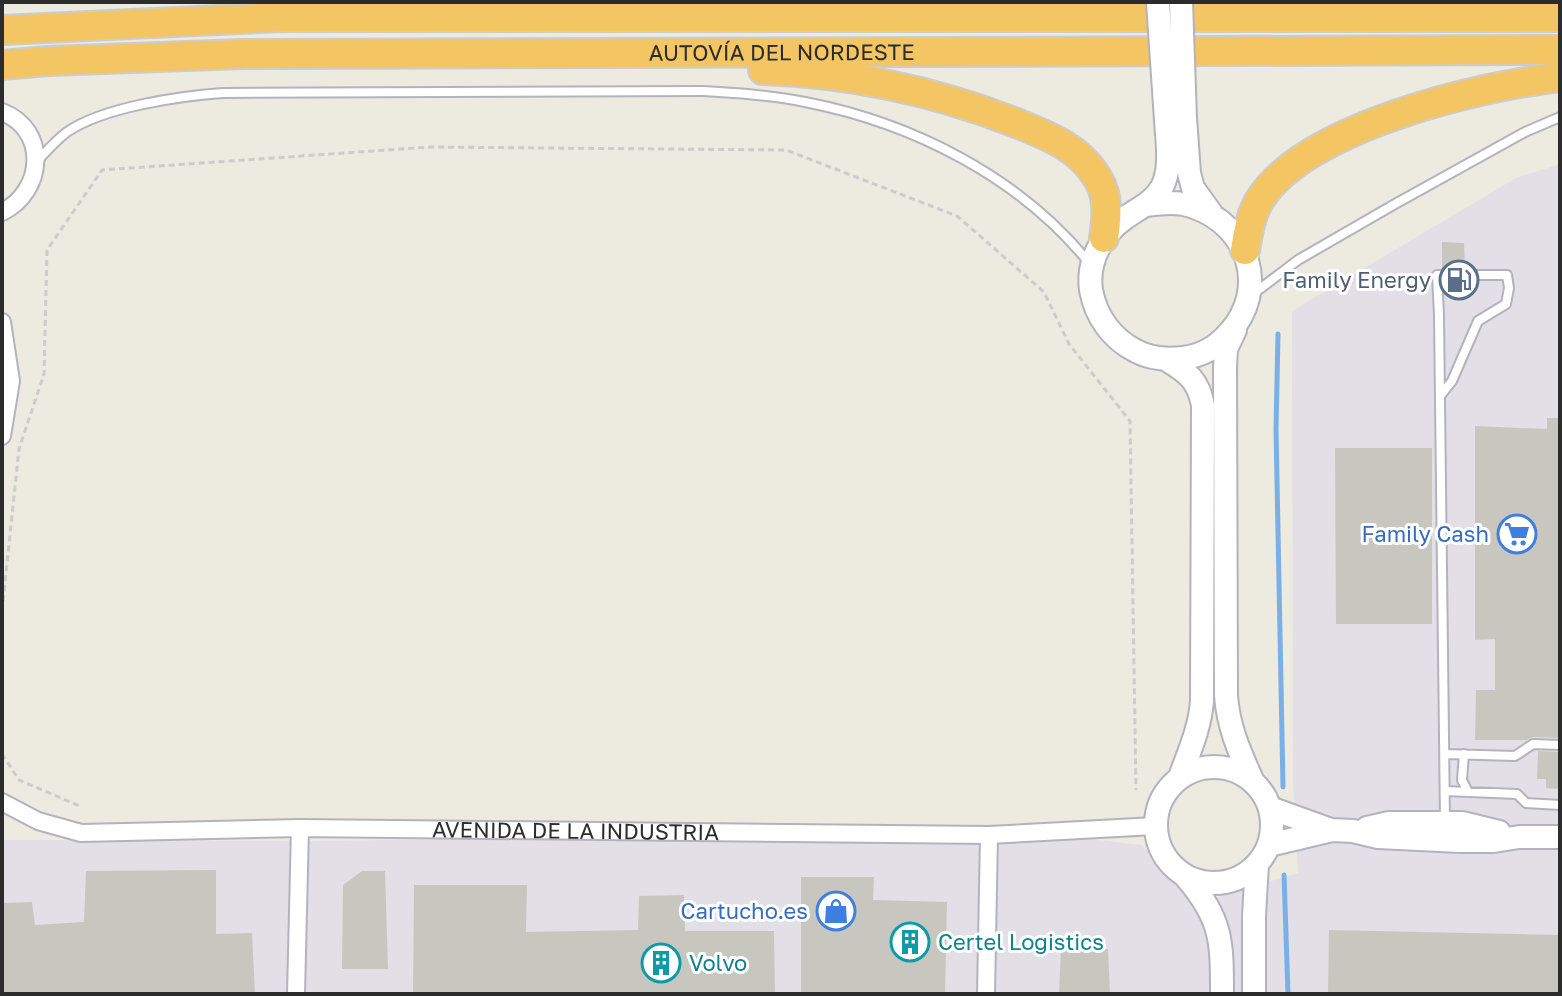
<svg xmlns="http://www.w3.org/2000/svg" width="1562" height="996" viewBox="0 0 1562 996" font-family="'Golos Text',sans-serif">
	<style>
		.industrial { fill: #e3dfe6 }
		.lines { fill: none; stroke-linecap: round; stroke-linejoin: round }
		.stream { stroke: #7aafe7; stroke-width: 5 }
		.building { fill: #c8c7bf }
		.lane-casing { stroke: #b3b3be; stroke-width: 12 }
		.street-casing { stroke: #b3b3be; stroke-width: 20 }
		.secondary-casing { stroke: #b3b3be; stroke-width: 26 }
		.highway-casing { stroke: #ccc; stroke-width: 32 }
		.path { stroke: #ccc; stroke-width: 3; stroke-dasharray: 6 4; stroke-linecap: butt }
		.lane { stroke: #fff; stroke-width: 8 }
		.street { stroke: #fff; stroke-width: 16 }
		.secondary { stroke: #fff; stroke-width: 22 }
		.highway { stroke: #f4c563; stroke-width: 28 }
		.secondary-bridge-casing { stroke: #b3b3be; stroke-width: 26; stroke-linecap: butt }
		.secondary-bridge { stroke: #fff; stroke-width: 22 }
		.labels { text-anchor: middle; stroke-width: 6; stroke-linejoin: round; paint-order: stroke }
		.street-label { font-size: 22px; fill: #2c2c2c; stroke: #fff }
		.service-label { font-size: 22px; fill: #4e5e75; stroke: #fff; text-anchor: end }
		.shop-label { font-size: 22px; fill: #366cbe; stroke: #fff; text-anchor: end }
		.culture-label { font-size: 22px; fill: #0d838f; stroke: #fff; text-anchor: start }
	</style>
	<rect width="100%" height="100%" fill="#edeadf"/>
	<path class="industrial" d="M1560 164V994H2V840L313 841 560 838H1082L1141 845 1206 901 1298 873 1293 783 1292 311 1516 178Z"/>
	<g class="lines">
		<path class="stream" d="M1278 334 1276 429 1283 787
			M1284 875 1288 994"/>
	</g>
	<path class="building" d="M1442 242 1464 243 1465 268H1442Z
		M1547 418H1560V738L1533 737 1526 740H1475L1476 690H1495V639L1475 640V426L1547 429Z
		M1335 448H1432V624H1336Z
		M1538 751 1560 752V789L1546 788V779H1537Z
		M216 870V934L252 933 255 994H2V903L32 902 35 925 84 922 86 871Z
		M362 871H385L388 969H342L343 885Z
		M801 877H874L873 900 947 902 945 994H801Z
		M414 885H527L526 932 638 930 639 896 684 895 685 931H774L775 994H413Z
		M1329 930 1560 935V994H1328Z
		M1061 948 1108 949 1110 994H1059Z"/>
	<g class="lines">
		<defs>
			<path id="lane" d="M36 162C46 152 56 140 67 132 103 107 180 96 223 93L702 91C736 93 771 95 805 102 913 123 1020 177 1090 264
				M1253 294 1298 260 1395 204 1525 132 1560 117
				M1440 396 1452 381 1478 321 1506 304 1509 288 1507 275H1437L1439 315 1445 822
				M1446 754 1515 756 1533 744 1560 745
				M1464 754 1462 780 1468 792
				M1445 791 1517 794 1526 803 1560 805"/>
			<g id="street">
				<path d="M2 112C49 130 44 192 2 212"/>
				<path d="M2 322 11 381 2 436"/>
				<path id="s1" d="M2 802 38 821 81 833 300 828 989 835 1155 826"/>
				<path d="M296 994 300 828"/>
				<path d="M986 994 989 835"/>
			</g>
			<path id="secondary" d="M1185 118 1189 173 1193 188 1211 213
				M1146 205C1163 203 1178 201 1194 207 1249 226 1269 289 1229 333 1217 347 1201 356 1183 358 1166 360 1151 359 1136 351 1112 339 1096 317 1091 290 1087 261 1102 234 1125 218 1139 208 1154 202 1162 187 1172 168 1167 140 1166 120
				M1235 330 1226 349 1225 367 1226 695C1228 727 1240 753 1253 782
				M1167 360C1188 373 1198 380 1203 405L1202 701C1200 728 1189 752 1180 777
				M1156 825a58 58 0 1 1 116 0a58 58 0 1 1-116 0Z
				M1270 808 1331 830
				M1367 828 1389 823H1462L1499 832
				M1269 845 1332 830 1353 831 1378 837 1460 841H1494L1519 837H1560
				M1186 877C1222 919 1222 941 1222 994
				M1254 994V916L1257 864"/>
			<g id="highway">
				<path d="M2 30 283 17H1560"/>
				<path id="s2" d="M2 65 48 61 243 54 1560 50"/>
				<path d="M763 70C849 73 934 91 1014 122 1046 135 1080 147 1098 179 1109 197 1107 218 1104 238"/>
				<path d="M1245 250C1248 232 1251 213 1261 198 1307 127 1480 86 1560 77"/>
			</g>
		</defs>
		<use href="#lane" class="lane-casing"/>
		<use href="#street" class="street-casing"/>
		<use href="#secondary" class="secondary-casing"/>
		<use href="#highway" class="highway-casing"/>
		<path class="path" d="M2 611 19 449 44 374 47 250 102 170 430 147 786 150 957 216 1044 292 1069 344 1130 421 1136 790
			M2 754 19 780 82 807"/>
		<use href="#lane" class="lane"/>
		<use href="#street" class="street"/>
		<use href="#secondary" class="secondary"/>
		<use href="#highway" class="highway"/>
		<defs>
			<path id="secondary-bridge" d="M1158 2 1166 120
				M1181 2 1185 118"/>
		</defs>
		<use href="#secondary-bridge" class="secondary-bridge-casing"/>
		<use href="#secondary-bridge" class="secondary-bridge"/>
	</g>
	<defs>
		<symbol id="fuel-ring" viewBox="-11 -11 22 22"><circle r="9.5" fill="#fff" stroke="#5c6f8a" stroke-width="1.5"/><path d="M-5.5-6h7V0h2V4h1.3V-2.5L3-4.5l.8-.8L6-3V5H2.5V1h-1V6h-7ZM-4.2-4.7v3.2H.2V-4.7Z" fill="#5c6f8a"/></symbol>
		<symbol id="supermarket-ring" viewBox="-11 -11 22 22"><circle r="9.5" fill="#fff" stroke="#3f7fe0" stroke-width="1.5"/><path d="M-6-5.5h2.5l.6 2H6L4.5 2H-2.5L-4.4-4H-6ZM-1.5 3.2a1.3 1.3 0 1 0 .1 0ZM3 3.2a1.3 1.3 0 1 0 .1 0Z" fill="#3f7fe0"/></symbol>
		<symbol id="shop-ring" viewBox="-11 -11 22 22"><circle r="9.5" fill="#fff" stroke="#3f7fe0" stroke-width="1.5"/><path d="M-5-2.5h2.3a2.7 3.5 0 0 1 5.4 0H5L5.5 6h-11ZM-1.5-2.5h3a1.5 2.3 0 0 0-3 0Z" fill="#3f7fe0"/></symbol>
		<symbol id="building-ring" viewBox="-11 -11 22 22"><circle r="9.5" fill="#fff" stroke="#0f9aa8" stroke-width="1.5"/><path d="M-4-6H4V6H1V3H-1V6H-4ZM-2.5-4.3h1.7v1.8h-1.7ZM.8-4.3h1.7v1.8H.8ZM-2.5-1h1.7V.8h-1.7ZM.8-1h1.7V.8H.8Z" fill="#0f9aa8"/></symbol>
	</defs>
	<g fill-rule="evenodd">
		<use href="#fuel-ring" x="1437" y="258" width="44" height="44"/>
		<use href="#supermarket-ring" x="1495" y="512" width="44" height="44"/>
		<use href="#shop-ring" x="814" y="889" width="44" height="44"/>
		<use href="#building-ring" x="888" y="920" width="44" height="44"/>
		<use href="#building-ring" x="639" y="941" width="44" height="44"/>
	</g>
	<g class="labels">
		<g class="street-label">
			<text dy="8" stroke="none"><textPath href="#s2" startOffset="780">AUTOVÍA DEL NORDESTE</textPath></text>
			<text dy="8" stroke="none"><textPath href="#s1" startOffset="580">AVENIDA DE LA INDUSTRIA</textPath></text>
		</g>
		<g class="service-label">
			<text x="1431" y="288">Family Energy</text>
		</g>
		<g class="shop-label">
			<text x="1489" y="542">Family Cash</text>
			<text x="808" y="919">Cartucho.es</text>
		</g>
		<g class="culture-label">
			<text x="938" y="950">Certel Logistics</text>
			<text x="689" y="971">Volvo</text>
		</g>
	</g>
	<rect width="1562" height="996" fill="none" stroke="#2c2c2c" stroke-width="8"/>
</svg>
